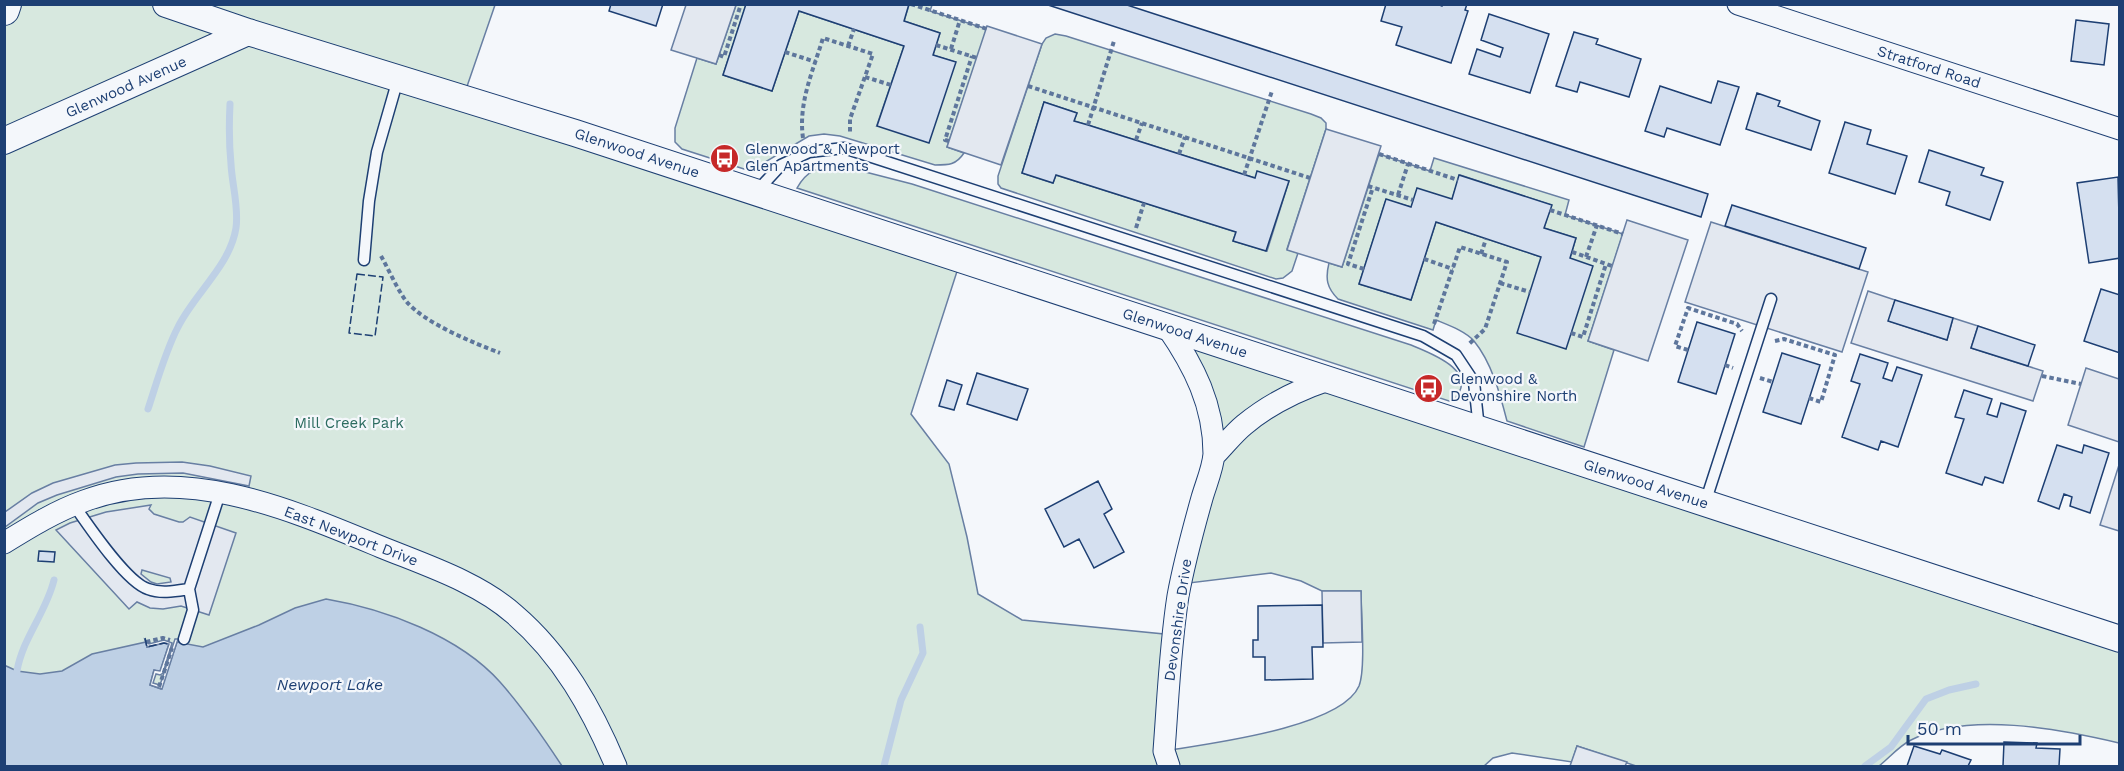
<svg xmlns="http://www.w3.org/2000/svg" width="2124" height="771" viewBox="0 0 2124 771" font-family="'Work Sans',sans-serif">
	<style>
		.green { fill: #d7e8df; stroke: #687fa3; stroke-width: 1.5; fill-rule: evenodd }
		.parking { fill: #e3e8f0; stroke: #687fa3; stroke-width: 1.5; fill-rule: evenodd }
		.water { fill: #bed0e5; stroke: #687fa3; stroke-width: 1.5 }
		.pier { fill: #f4f7fb; stroke: #687fa3; stroke-width: 1.5 }
		.lines { fill: none; stroke-linecap: round; stroke-linejoin: round }
		.stream { stroke: #bed0e5; stroke-width: 7 }
		.building { fill: #d5e0f0; stroke: #1d3f73; stroke-width: 1.5 }
		.service-casing { stroke: #1d3f73; stroke-width: 13 }
		.minor-casing { stroke: #1d3f73; stroke-width: 23 }
		.tertiary-casing { stroke: #1d3f73; stroke-width: 28 }
		.secondary-casing { stroke: #1d3f73; stroke-width: 32 }
		.path { stroke: #5e769c; stroke-width: 4; stroke-dasharray: 4.5 3; stroke-linecap: butt }
		.service { stroke: #f4f7fb; stroke-width: 10 }
		.minor { stroke: #f4f7fb; stroke-width: 21 }
		.tertiary { stroke: #f4f7fb; stroke-width: 26 }
		.secondary { stroke: #f4f7fb; stroke-width: 30 }
		.fence { stroke: #1d3f73; stroke-width: 1.5; stroke-dasharray: 8 3; stroke-linecap: butt }
		.labels { text-anchor: middle; stroke-width: 4.5; stroke-linejoin: round; paint-order: stroke }
		.street-label { font-size: 15px; fill: #1d3f73; stroke: #f4f7fb }
		.poi-label { font-size: 15px; fill: #1d3f73; stroke: #f4f7fb; text-anchor: start }
		.park-label { font-size: 15px; fill: #2c6c60; stroke: #f4f7fb }
		.water-label { font-size: 16px; font-style: italic; fill: #1d3f73; stroke: #f4f7fb }
	</style>
	<rect width="100%" height="100%" fill="#f4f7fb"/>
	<path class="green" d="M6 5H495L463 98 961 259 911 414 949 464 967 537 978 594 1022 620 1174 635 1164 751C1206 744 1341 728 1359 686 1366 668 1361 613 1361 591H1322L1301 581 1271 573 1181 584 1211 413 1167 327 2119 639V743C2059 729 1968 711 1911 740 1899 746 1889 758 1879 766H1636L1577 746 1572 762 1512 753 1493 758 1484 766H5L4 10Z
		M736 5H746L723 75 772 91 799 11 904 46 877 125 955 62 933 55 940 33 904 21 909 5H932L930 11 987 29 947 147 964 153C956 165 949 165 935 165L840 136 824 134 809 136 755 168 744 169 682 149 675 142V128L697 58 716 64Z
		M1055 34 1066 36 1311 114 1321 118 1326 123V129L1287 249 1298 253 1292 271 1283 278 1276 279 1001 188 998 184V176L1042 44 1046 38ZM1044 102 1077 113 1074 121 1088 125 1255 178 1289 181 1267 251 1233 241 1236 232 1056 175 1053 183 1022 173Z
		M1379 154 1430 171 1434 158 1569 200 1565 215 1623 234 1588 341 1614 350 1584 447 1507 421C1500 394 1492 363 1474 341 1465 331 1448 325 1436 320L1433 330 1338 299C1327 288 1325 279 1329 263L1342 267ZM1460 175 1551 205 1544 228 1576 238 1570 258 1541 257 1436 222 1411 300 1359 284 1386 200 1411 207 1452 199Z
		M842 166 912 184 1411 345C1433 354 1482 372 1452 402L797 188C809 167 820 168 842 166Z"/>
	<path class="parking" d="M686 5H736L716 64 671 50Z
		M987 26 1042 44 1001 165 947 147Z
		M1326 129 1381 146 1342 267 1287 250Z
		M1627 220 1688 240 1648 361 1588 341Z
		M1711 222 1868 272 1842 352 1685 302Z
		M1868 291 1895 300 1889 321 1947 340 1953 318 1978 326 1971 348 2043 371 2033 401 1851 343Z
		M2086 368 2119 379V442L2068 425Z
		M182 462 210 466 251 476 249 486 183 473 138 474 116 477 57 495 38 503 5 527V512L32 493 53 483 115 465 136 463Z
		M2119 465 2120 531H2119L2100 525Z
		M151 505 149 509 154 514 179 522H183L190 517 236 533 209 615 181 606 163 609 150 608 137 602 129 609 56 530 70 523 106 512ZM142 570 170 578 171 582 157 584 151 582 141 574Z
		M1322 591H1361L1362 642 1323 643Z
		M1577 746 1627 762 1625 766H1570Z"/>
	<path class="water" d="M326 599C385 609 459 636 500 682 523 708 543 737 562 766H5L4 665 17 671 40 674 62 671 92 654 146 642 147 647 164 643 169 644 160 672 154 670 150 685 161 689 177 642 203 647 259 625 295 608Z"/>
	<path class="pier" d="M175 639H178L162 689 150 685 154 670 160 671 169 644 164 643 147 647 145 640 149 644 164 640 172 643 163 673 160 675 156 674 153 683 160 685Z"/>
	<g class="lines">
		<path class="stream" d="M148 409C157 382 165 352 178 327 194 294 230 266 236 228 239 207 232 185 231 164 229 144 229 124 230 104
			M17 671C23 637 46 613 54 580
			M884 766 901 700 923 653 920 627
			M1865 766 1891 747 1926 699 1949 690 1976 684"/>
	</g>
	<path class="building" d="M611 4H663L656 26 609 11Z
		M746 4H909L904 21 940 33 933 55 956 62 929 143 877 126 904 46 799 11 772 91 723 75Z
		M1045 4H1124L1708 194 1701 217Z
		M1386 4H1437L1442 6 1443 4H1467L1465 10 1468 11 1451 63 1396 45 1402 27 1381 21Z
		M1489 14 1549 34 1530 93 1469 74 1477 49 1500 57 1503 48 1481 40Z
		M2076 20 2109 24 2104 65 2071 61Z
		M1574 32 1598 39 1596 44 1641 59 1629 97 1580 82 1577 92 1556 86Z
		M1718 81 1739 87 1720 145 1667 128 1664 137 1645 131 1660 86 1711 103Z
		M1757 93 1780 101 1778 106 1820 121 1811 150 1746 129Z
		M1044 102 1077 113 1074 121 1088 125 1255 178 1257 171 1289 181 1266 251 1233 241 1236 232 1056 175 1053 183 1022 173Z
		M1845 122 1871 130 1867 144 1907 156 1895 194 1829 173Z
		M1929 150 1984 168 1981 175 2003 182 1990 220 1946 205 1950 192 1919 182Z
		M1459 175 1552 205 1544 228 1576 238 1570 258 1593 266 1566 349 1517 333 1541 257 1436 222 1411 300 1359 284 1386 199 1411 207 1417 188 1452 199Z
		M2118 177 2120 258 2089 263 2077 183Z
		M1732 205 1866 248 1859 269 1725 226Z
		M2101 289 2120 295V353L2084 341Z
		M1895 300 1953 318 1947 340 1888 321Z
		M1697 322 1735 334 1716 394 1678 382Z
		M1978 326 2035 345 2028 366 1971 348Z
		M1782 353 1820 365 1801 424 1763 412Z
		M1860 354 1888 363 1883 378 1892 381 1897 367 1922 375 1898 447 1881 441 1878 450 1842 437 1860 384 1851 381Z
		M977 373 1028 389 1017 420 967 404Z
		M947 380 962 385 954 410 939 406Z
		M1964 390 1992 399 1987 414 1997 417 2001 403 2026 411 2003 483 1985 477 1982 485 1946 473 1964 419 1955 417Z
		M2057 445 2082 453 2084 445 2109 453 2090 513 2070 506 2072 497 2064 494 2059 509 2038 501Z
		M1098 481 1112 509 1104 514 1124 552 1094 568 1079 539 1064 547 1045 509Z
		M39 551 55 552 54 562 38 561Z
		M1322 605 1323 647H1312L1313 679 1265 680V657H1253V640H1258V606Z
		M2004 742 2037 743 2036 748 2060 749 2059 766H2003Z
		M1914 746 1940 754 1942 750 1971 760 1968 766H1907Z"/>
	<g class="lines">
		<defs>
			<path id="service" d="M757 191 781 165 809 152 844 148 1423 336 1456 355 1474 382 1479 429
				M364 260 369 201 377 152 398 79
				M1705 503 1771 299
				M74 505C88 525 126 582 148 589 161 594 176 591 189 589L220 493
				M184 639 193 610 189 589"/>
			<path id="minor" d="M1738 4 2120 129
				M1167 327C1194 366 1214 405 1214 454 1213 468 1206 484 1202 498 1193 530 1184 563 1178 596 1170 647 1168 699 1164 751L1169 766
				M1214 456C1224 446 1233 434 1244 425 1268 405 1298 390 1328 380
				M4 543C30 527 56 511 84 501 184 463 289 509 381 547 425 565 478 582 514 614 562 655 592 709 616 766"/>
			<path id="tertiary" d="M166 4 248 32 575 133 2120 639
				M4 141 248 32"/>
			<path id="secondary" d="M4 10 6 4"/>
		</defs>
		<use href="#service" class="service-casing"/>
		<use href="#minor" class="minor-casing"/>
		<use href="#tertiary" class="tertiary-casing"/>
		<use href="#secondary" class="secondary-casing"/>
		<path class="path" d="M911 4 987 29
			M936 45 977 58
			M848 46 854 29
			M951 49 960 20
			M785 52 816 62
			M719 55 724 57 741 4
			M865 77 891 85
			M1028 86 1310 178
			M1088 125 1114 41
			M803 138C798 103 813 71 823 38L873 54 850 119V134
			M1136 140 1142 123
			M949 141 945 140 972 56
			M1179 154 1185 137
			M1379 154 1458 180
			M1244 175 1272 91
			M1368 186 1413 200
			M1398 195 1408 164
			M1550 210 1623 234
			M1136 228 1144 203
			M1572 252 1612 266
			M1481 254 1486 239
			M381 256C389 270 396 287 406 301 424 323 474 343 500 353
			M1586 257 1597 225
			M1424 259 1453 269
			M1364 269 1348 264 1373 187
			M1500 283 1530 292
			M1434 324 1460 247 1507 262 1485 329 1468 345
			M1571 333 1583 337 1606 264
			M1775 341 1784 339 1835 355 1821 402 1809 398
			M1688 350 1675 346 1688 308 1737 324 1742 331
			M1725 365 1733 368
			M2042 376 2081 384
			M1760 378 1773 382
			M146 642 163 638 170 640
			M159 687 172 648"/>
		<use href="#service" class="service"/>
		<use href="#minor" class="minor"/>
		<use href="#tertiary" class="tertiary"/>
		<use href="#secondary" class="secondary"/>
		<path class="fence" d="M357 274 383 277 375 336 349 333Z
			M145 638 147 647 164 643 169 644"/>
	</g>
	<defs>
		<symbol id="bus-disc" viewBox="-11 -11 22 22"><circle r="9.5" fill="#c62828" stroke="#f4f7fb"/><path d="M-5-6H5V4H4V6H2V4H-2V6H-4V4H-5ZM-3.5-4V0h7V-4ZM-3.5 1.2v1.5H-2V1.2ZM2 1.2v1.5H3.5V1.2Z" fill="#fff"/></symbol>
	</defs>
	<g fill-rule="evenodd">
		<use href="#bus-disc" x="708" y="142" width="33" height="33"/>
		<use href="#bus-disc" x="1412" y="372" width="33" height="33"/>
	</g>
	<g class="labels">
		<g class="street-label">
			<text transform="translate(1929 67) rotate(18)" y="5">Stratford Road</text>
			<text transform="translate(126 87) rotate(-24)" y="5">Glenwood Avenue</text>
			<text transform="translate(637 153) rotate(18)" y="5">Glenwood Avenue</text>
			<text transform="translate(1185 333) rotate(18)" y="5">Glenwood Avenue</text>
			<text transform="translate(1646 484) rotate(18)" y="5">Glenwood Avenue</text>
			<text transform="translate(351 536) rotate(21)" y="5">East Newport Drive</text>
			<text transform="translate(1178 620) rotate(-82)" y="5">Devonshire Drive</text>
		</g>
		<g class="poi-label">
			<text x="745" y="154">Glenwood &amp; Newport<tspan x="745" dy="17">Glen Apartments</tspan></text>
			<text x="1450" y="384">Glenwood &amp;<tspan x="1450" dy="17">Devonshire North</tspan></text>
		</g>
		<g class="park-label">
			<text x="349" y="428">Mill Creek Park</text>
		</g>
		<g class="water-label">
			<text x="330" y="690">Newport Lake</text>
		</g>
	</g>
	<rect width="2124" height="771" fill="none" stroke="#1d3f73" stroke-width="12"/>
	<path d="M1908 735v9h172v-9" fill="none" stroke="#1d3f73" stroke-width="3"/>
	<text x="1917" y="735" font-size="18" fill="#1d3f73" stroke="#f4f7fb" stroke-width="4.5" paint-order="stroke">50 m</text>
</svg>
